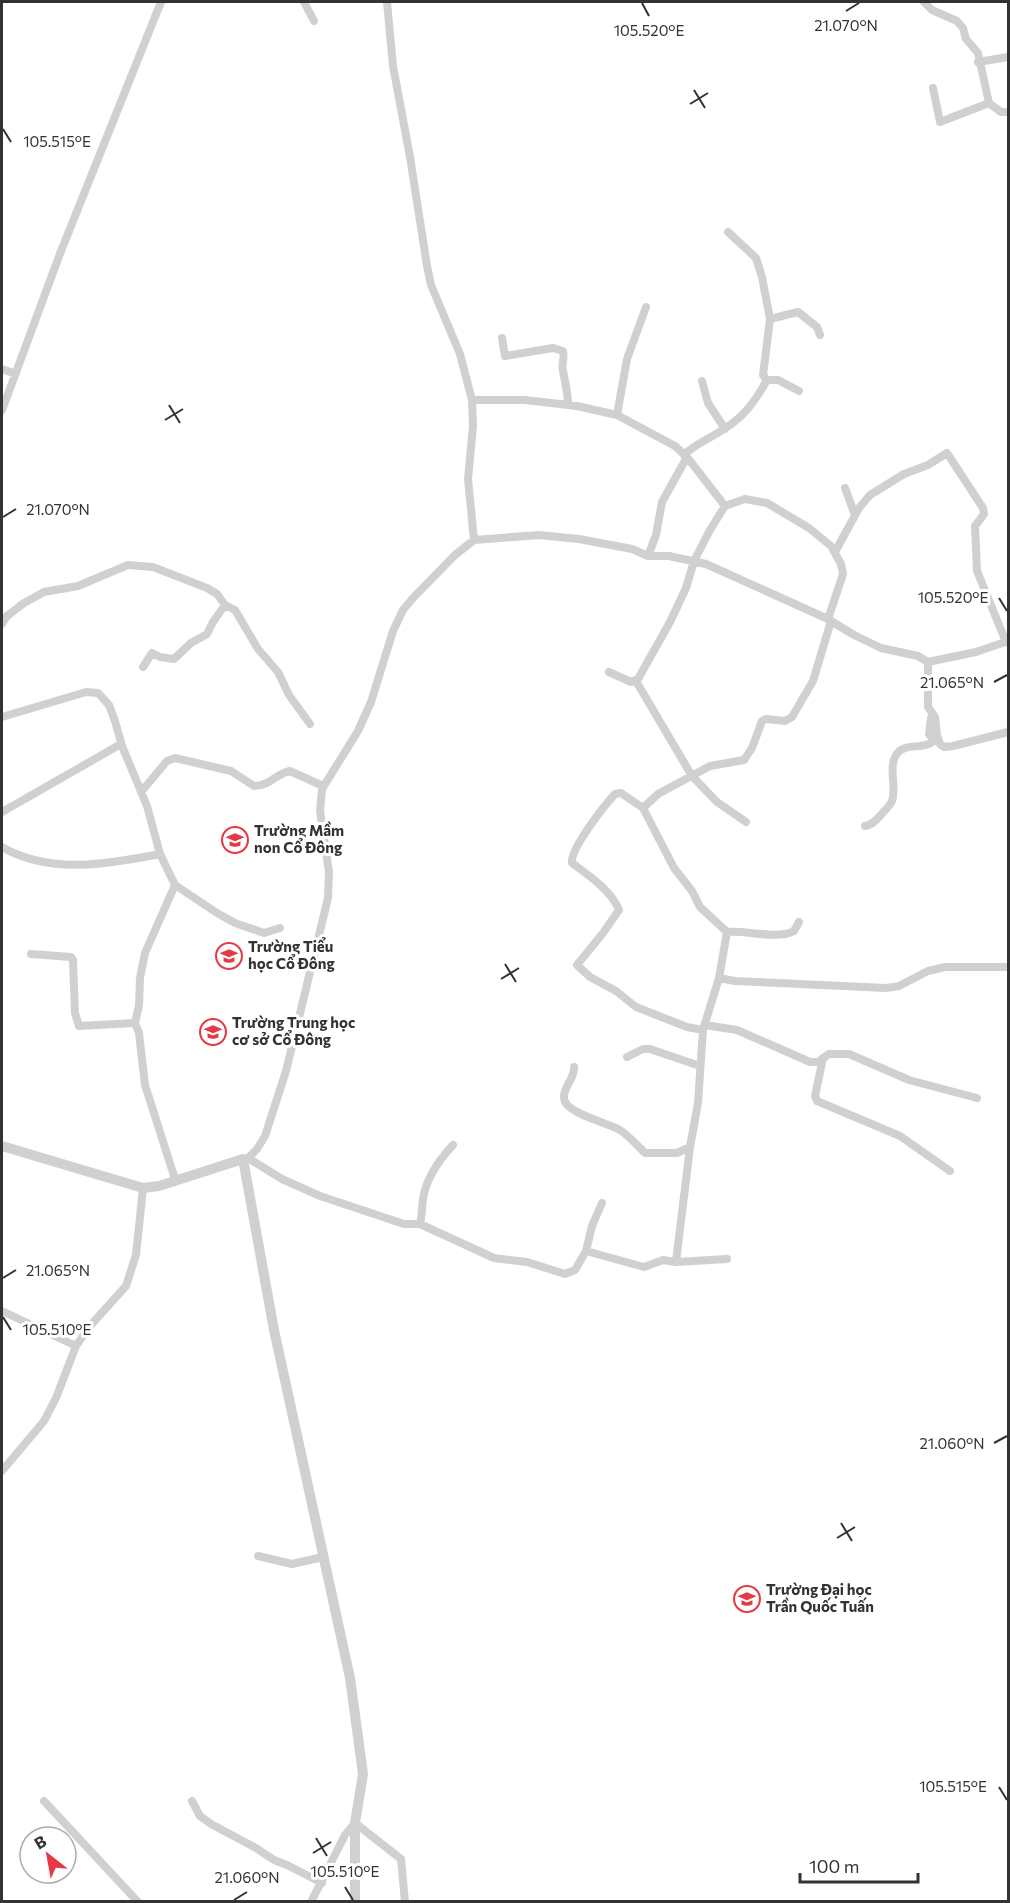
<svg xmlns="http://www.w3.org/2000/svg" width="1010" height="1903" viewBox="0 0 1010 1903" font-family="Commissioner,sans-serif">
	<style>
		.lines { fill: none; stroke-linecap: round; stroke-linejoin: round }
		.minor { stroke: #d0d0d0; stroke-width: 8 }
		.tertiary { stroke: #d0d0d0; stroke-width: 10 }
		.ticks { fill: none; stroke: #333; stroke-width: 2 }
		.labels { text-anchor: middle; stroke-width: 6; stroke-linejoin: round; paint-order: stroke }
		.poi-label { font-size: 15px; font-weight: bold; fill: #333; stroke: #fff; text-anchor: start }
		.ticks-label { font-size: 15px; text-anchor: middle; fill: #333; stroke: #fff; stroke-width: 6; stroke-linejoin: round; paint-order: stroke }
	</style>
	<rect width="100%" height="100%" fill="#fff"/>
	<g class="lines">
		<path class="minor" d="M304 2 314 21
			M387 2 393 66 410 157 427 266 431 285 460 354 472 400 473 426 468 479 474 540
			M924 2 932 10 957 21 963 28 966 39 978 53 989 103 1001 112H1008
			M978 62 1008 57
			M933 88 940 122 989 103
			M770 319 798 312 817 327 820 335
			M502 338 505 356 553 348 563 351C565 358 561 364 563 371 565 383 568 392 568 405
			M2 369 16 374
			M767 380H778L799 391
			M702 381 708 403 725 429
			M472 400H525L577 406 617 415 675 446 687 457 725 506
			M2 410 61 251 161 2
			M617 415 627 359 646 307
			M684 455C696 443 711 438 724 429 744 417 756 400 767 380L763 375 770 319 762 277 756 258 728 232
			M845 488 855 515
			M835 552 859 508 870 495 904 474 928 465 947 453 983 508 984 514 975 526 977 571 1006 642
			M648 556 656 535 662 502 687 457
			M2 624 7 616 24 603 44 592 78 586 128 565 153 567 207 588 217 594 225 605 235 610 258 649 278 672 289 695 310 724
			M928 662V707L935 717 937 735 940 744 944 747 953 746 1008 732
			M143 667 152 653 160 657 174 659 191 643 207 634 213 622 225 605
			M609 672 631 682 638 679 670 622 686 588 694 561 710 530 725 506 745 499 767 503 809 528 831 546 841 564 843 574 828 619
			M636 681 692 776 717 802 746 822
			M2 717 86 692 98 693 109 705 115 721 122 746 147 806 160 854
			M141 792 167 761 175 758 231 771 254 786C272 785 275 774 290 771L323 786
			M643 808 621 793 615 794C604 806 570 849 572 863 588 875 611 890 619 910L603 933 577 965 590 977 616 991 636 1007 687 1027 703 1030
			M2 812 121 744
			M865 826C872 825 875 821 880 816 883 812 890 806 892 801 897 787 888 768 896 755 905 741 922 751 934 741L929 734 931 718
			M2 847C50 875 109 864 160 854L175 885 217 913 235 923 264 933 280 928
			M175 885 145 953 140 978 139 1005 135 1023 139 1033 145 1085 175 1179
			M799 922 794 931C778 940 746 930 727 932L700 907 692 891 674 868 643 808 658 794 710 766 744 760 752 748 762 721 766 719 785 721 792 717 813 681 831 621
			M31 954 71 957 73 960 75 1013 79 1026 135 1023
			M719 978 735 981 886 988 899 986 928 971 945 967H1008
			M705 1025 737 1030 810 1062H818L829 1054H849L909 1080 977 1098
			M627 1057 643 1049H650L700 1066
			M823 1058 815 1096 817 1101 900 1136 950 1171
			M574 1067C575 1079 563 1086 564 1098 564 1113 609 1123 620 1130 629 1136 637 1145 645 1153H677L690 1147
			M248 1158 282 1179 320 1196 404 1224H420L494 1258 527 1262 565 1274 575 1270 586 1251 592 1226 602 1203
			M243 1159 248 1158 257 1149 265 1136 286 1071 328 898 329 872 320 811 322 789 358 731 371 702 393 631 403 610 413 598 455 555 474 540 539 535 579 539 632 549 648 556H669L706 564 828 619 854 635 881 648 918 656 928 662 976 652 1008 641
			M420 1224C422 1215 422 1208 423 1199 426 1178 439 1160 453 1145
			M586 1251 644 1267 663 1260 676 1262 727 1259
			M676 1262 690 1147 698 1103 703 1030 719 978 727 932
			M2 1311 76 1346
			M2 1471 44 1421 56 1398 76 1346 89 1327 126 1286 136 1255 143 1188
			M258 1556 292 1564 323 1557
			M44 1801 138 1902
			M192 1801 200 1816 211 1824 256 1848 274 1860 287 1865 322 1883
			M311 1902 345 1835 355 1823 401 1859 405 1902"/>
		<path class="tertiary" d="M2 1146 143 1188 159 1186 243 1159 274 1330 350 1678 363 1774 355 1823V1902"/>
	</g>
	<path class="ticks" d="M642 3 649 16M846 11 859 3M694 90 705 108M690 104 708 93M3 129 11 142M169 405 180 423M165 420 183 409M3 517 16 509M999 598 1007 611M994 682 1007 675M505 964 516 982M501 979 519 968M3 1278 16 1270M3 1317 11 1330M994 1443 1007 1436M841 1523 852 1541M837 1538 855 1527M999 1787 1007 1800M316 1838 327 1856M313 1853 331 1842M345 1887 353 1900M234 1900 247 1892"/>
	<defs>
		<symbol id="school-ring" viewBox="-11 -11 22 22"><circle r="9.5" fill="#fff" stroke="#e63946" stroke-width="1.5"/><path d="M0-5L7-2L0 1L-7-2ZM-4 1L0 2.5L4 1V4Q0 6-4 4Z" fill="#e63946"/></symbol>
		<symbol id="university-ring" viewBox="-11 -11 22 22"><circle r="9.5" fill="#fff" stroke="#e63946" stroke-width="1.5"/><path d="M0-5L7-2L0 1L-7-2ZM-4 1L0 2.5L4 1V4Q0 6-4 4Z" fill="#e63946"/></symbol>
	</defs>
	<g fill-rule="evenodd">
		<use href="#school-ring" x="220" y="825" width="30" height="30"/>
		<use href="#school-ring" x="214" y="941" width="30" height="30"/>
		<use href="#school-ring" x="198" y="1017" width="30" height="30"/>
		<use href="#university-ring" x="732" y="1584" width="30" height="30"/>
	</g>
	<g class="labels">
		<g class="poi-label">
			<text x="254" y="836">Trường Mầm<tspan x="254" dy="17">non Cổ Đông</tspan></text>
			<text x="248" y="952">Trường Tiểu<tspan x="248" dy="17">học Cổ Đông</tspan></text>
			<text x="232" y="1028">Trường Trung học<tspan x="232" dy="17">cơ sở Cổ Đông</tspan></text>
			<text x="766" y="1595">Trường Đại học<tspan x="766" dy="17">Trần Quốc Tuấn</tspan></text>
		</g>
	</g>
	<g class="ticks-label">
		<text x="846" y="31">21.070°N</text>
		<text x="649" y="36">105.520°E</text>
		<text x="57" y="147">105.515°E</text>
		<text x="58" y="515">21.070°N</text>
		<text x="953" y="603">105.520°E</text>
		<text x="952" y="688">21.065°N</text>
		<text x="58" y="1276">21.065°N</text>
		<text x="57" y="1335">105.510°E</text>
		<text x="952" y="1449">21.060°N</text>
		<text x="953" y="1792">105.515°E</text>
		<text x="345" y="1877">105.510°E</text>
		<text x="247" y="1883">21.060°N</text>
	</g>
	<rect width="1010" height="1903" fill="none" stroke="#333333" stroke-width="6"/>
	<g transform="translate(48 1855) rotate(329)"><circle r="28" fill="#ffffff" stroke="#adadad" stroke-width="1.5"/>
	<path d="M0-4.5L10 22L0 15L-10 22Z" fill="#e63946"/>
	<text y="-9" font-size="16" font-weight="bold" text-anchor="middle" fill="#333333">B</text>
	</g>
	<path d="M800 1873v9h118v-9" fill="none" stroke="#333333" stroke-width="3"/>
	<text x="809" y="1873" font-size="18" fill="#333333" stroke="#ffffff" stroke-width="4.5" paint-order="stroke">100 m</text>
</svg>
